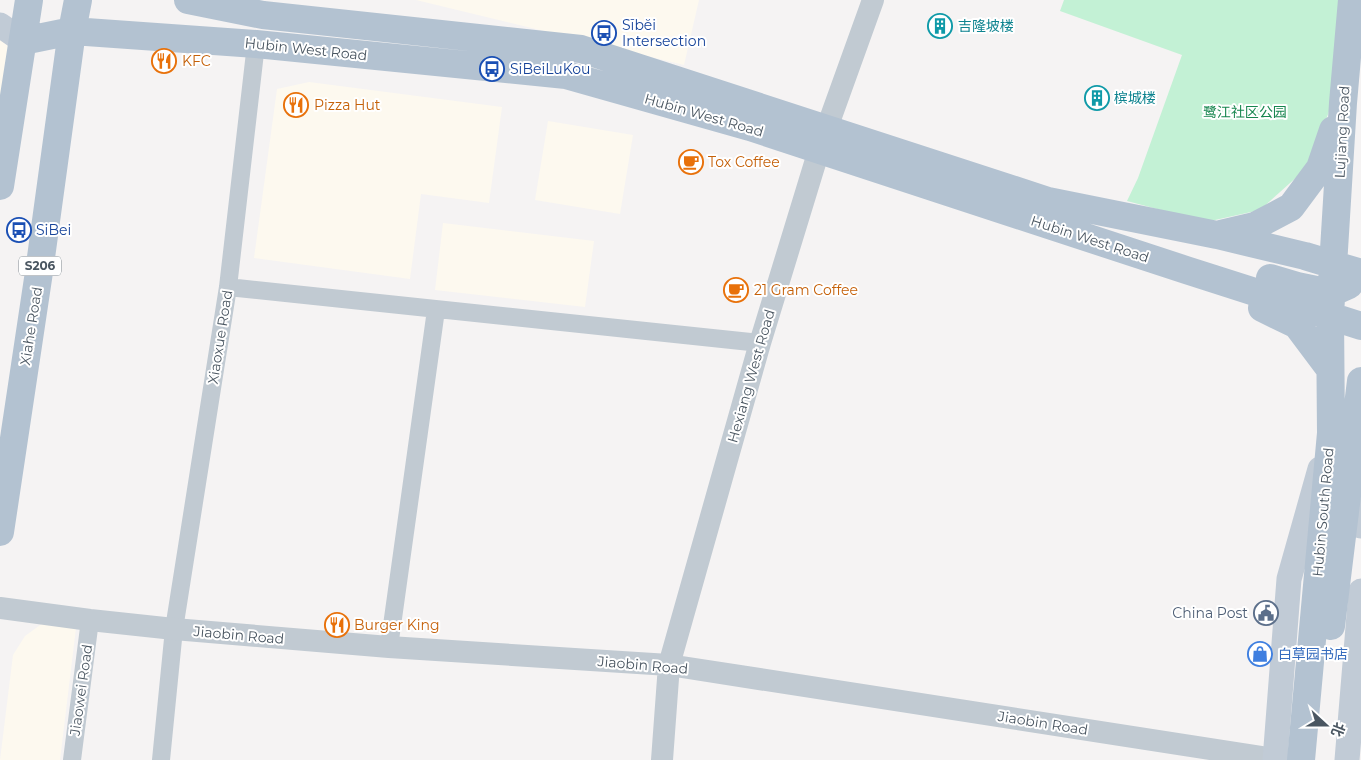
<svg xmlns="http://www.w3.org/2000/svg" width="1361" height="760" viewBox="0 0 1361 760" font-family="Montserrat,'Noto Sans SC',sans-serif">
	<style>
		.commercial { fill: #fdf9ef }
		.green { fill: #c3f1d5 }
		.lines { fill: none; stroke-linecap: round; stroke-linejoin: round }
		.minor { stroke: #c1cad2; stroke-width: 18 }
		.tertiary { stroke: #c1cad2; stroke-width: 22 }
		.secondary { stroke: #c1cbd6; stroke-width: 25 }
		.primary { stroke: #b3c2d1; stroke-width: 28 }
		.labels { text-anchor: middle; stroke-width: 4; stroke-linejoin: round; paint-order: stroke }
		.shield { fill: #fff; stroke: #808990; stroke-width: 1 }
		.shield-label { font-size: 12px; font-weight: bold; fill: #4a5661 }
		.transit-label { font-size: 14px; fill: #164399; stroke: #fff; text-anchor: start }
		.culture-label { font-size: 14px; fill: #0d838f; stroke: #fff; text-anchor: start }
		.street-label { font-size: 14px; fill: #4a5661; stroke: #fff }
		.food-label { font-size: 14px; fill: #c56008; stroke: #fff; text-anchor: start }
		.park-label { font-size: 14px; fill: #17864f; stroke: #fff }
		.service-label { font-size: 14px; fill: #4e5e75; stroke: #fff; text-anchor: end }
		.shop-label { font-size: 14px; fill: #366cbe; stroke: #fff; text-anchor: start }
	</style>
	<rect width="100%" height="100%" fill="#f5f3f3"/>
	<path class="commercial" d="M416 0H699L684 65Z
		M0 37 13 46 0 153Z
		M309 82 502 107 489 203 421 194 410 279 254 258 277 89Z
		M548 121 633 135 620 214 535 200Z
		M443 223 594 241 585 307 435 290Z
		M43 623 76 628 60 760H0L13 655 25 636Z"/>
	<path class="green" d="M1064 0H1340L1331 106 1309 166 1260 210 1206 222 1127 201 1138 178 1182 55 1060 11Z"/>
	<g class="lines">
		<path class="minor" d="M228 287 760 343
			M389 647 436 310
			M72 760 90 620
			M161 760 174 629 228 287 256 44"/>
		<path class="tertiary" d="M0 608 90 620 174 629 389 647 669 665 1281 760
			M662 760 669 665 760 343 819 150 873 0"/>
		<path class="secondary" d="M0 25 23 41
			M1358 471 1361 526
			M1275 760 1289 579 1320 469
			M1347 760 1361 591"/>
		<path class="primary" d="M188 0 263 15 581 49 1048 201 1217 235 1305 256 1361 273
			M23 41 72 31 256 44 566 75 750 127 1186 270 1361 326
			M0 186 29 0
			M1221 234 1255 226 1291 207 1320 168 1333 130
			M1270 278 1297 286 1331 293 1349 285
			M1262 308 1297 325 1330 369
			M0 532 39 272 72 31 78 0
			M1331 626 1361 381
			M1301 760 1331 433 1330 315 1343 103 1352 0"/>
	</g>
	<defs>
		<symbol id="building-ring" viewBox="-11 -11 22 22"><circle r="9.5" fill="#fff" stroke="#0f9aa8" stroke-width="1.5"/><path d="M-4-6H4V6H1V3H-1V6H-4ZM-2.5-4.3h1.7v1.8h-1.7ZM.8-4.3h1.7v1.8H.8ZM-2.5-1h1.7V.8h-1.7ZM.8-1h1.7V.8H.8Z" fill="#0f9aa8"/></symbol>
		<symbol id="bus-ring" viewBox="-11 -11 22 22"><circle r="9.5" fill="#fff" stroke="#1a4fb4" stroke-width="1.5"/><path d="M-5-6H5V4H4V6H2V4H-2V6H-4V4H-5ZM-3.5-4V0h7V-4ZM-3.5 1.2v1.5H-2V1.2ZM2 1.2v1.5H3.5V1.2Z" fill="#1a4fb4"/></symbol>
		<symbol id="restaurant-ring" viewBox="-11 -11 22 22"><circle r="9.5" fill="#fff" stroke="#e8710a" stroke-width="1.5"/><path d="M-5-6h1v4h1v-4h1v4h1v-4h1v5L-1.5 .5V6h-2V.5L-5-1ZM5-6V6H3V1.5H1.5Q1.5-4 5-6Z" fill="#e8710a"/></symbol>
		<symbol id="cafe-ring" viewBox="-11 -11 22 22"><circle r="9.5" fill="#fff" stroke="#e8710a" stroke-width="1.5"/><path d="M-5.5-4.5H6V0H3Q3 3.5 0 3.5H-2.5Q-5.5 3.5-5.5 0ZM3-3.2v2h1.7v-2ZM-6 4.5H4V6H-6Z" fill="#e8710a"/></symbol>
		<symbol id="civic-ring" viewBox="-11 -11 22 22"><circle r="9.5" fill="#fff" stroke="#5c6f8a" stroke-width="1.5"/><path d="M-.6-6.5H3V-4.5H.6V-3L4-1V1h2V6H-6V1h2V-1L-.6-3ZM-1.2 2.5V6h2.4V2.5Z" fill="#5c6f8a"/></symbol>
		<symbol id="shop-ring" viewBox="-11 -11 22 22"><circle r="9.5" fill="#fff" stroke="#3f7fe0" stroke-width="1.5"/><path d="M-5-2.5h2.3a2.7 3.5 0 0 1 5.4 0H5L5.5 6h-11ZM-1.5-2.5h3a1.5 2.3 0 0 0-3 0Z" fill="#3f7fe0"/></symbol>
	</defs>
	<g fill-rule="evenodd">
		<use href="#building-ring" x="926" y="12" width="28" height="28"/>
		<use href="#bus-ring" x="590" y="19" width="28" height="28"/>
		<use href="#restaurant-ring" x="150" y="47" width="28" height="28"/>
		<use href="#bus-ring" x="478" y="55" width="28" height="28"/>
		<use href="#building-ring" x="1083" y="84" width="28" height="28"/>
		<use href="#restaurant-ring" x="282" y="91" width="28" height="28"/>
		<use href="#cafe-ring" x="677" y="148" width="28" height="28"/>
		<use href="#bus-ring" x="5" y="216" width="28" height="28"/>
		<use href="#cafe-ring" x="722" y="276" width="28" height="28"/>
		<use href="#civic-ring" x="1252" y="599" width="28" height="28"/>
		<use href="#restaurant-ring" x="323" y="611" width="28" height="28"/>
		<use href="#shop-ring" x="1246" y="640" width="28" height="28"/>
	</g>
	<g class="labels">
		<rect class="shield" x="19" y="256.5" width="42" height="19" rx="4"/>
		<g class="shield-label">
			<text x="40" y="270">S206</text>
		</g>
		<g class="transit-label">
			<text x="622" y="30">Sībĕi<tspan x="622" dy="16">Intersection</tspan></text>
			<text x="510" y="74">SiBeiLuKou</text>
			<text x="36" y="235">SiBei</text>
		</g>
		<g class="culture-label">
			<text x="958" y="31">吉隆坡楼</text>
			<text x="1114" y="103">槟城楼</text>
		</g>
		<g class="street-label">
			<text transform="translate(306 49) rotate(6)" y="5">Hubin West Road</text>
			<text transform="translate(704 115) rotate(16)" y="5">Hubin West Road</text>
			<text transform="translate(1342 132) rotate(-87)" y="5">Lujiang Road</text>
			<text transform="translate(1090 239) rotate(18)" y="5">Hubin West Road</text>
			<text transform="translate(31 326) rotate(-81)" y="5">Xiahe Road</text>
			<text transform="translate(220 337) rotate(-81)" y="5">Xiaoxue Road</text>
			<text transform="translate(751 376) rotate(-74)" y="5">Hexiang West Road</text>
			<text transform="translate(1323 512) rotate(-85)" y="5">Hubin South Road</text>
			<text transform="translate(239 635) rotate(5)" y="5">Jiaobin Road</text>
			<text transform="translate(643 665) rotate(5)" y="5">Jiaobin Road</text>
			<text transform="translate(81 690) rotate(-82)" y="5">Jiaowei Road</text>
			<text transform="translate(1043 723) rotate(9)" y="5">Jiaobin Road</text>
		</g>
		<g class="food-label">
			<text x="182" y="66">KFC</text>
			<text x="314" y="110">Pizza Hut</text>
			<text x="708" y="167">Tox Coffee</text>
			<text x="754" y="295">21 Gram Coffee</text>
			<text x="354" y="630">Burger King</text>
		</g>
		<g class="park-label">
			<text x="1245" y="117">鹭江社区公园</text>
		</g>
		<g class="service-label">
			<text x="1248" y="618">China Post</text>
		</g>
		<g class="shop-label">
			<text x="1278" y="659">白草园书店</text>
		</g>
	</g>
	<g transform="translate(1326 725) rotate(111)" stroke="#ffffff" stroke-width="4" paint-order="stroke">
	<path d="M0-4L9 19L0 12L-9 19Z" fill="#4a5661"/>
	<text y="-8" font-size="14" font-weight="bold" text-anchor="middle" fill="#4a5661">北</text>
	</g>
</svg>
